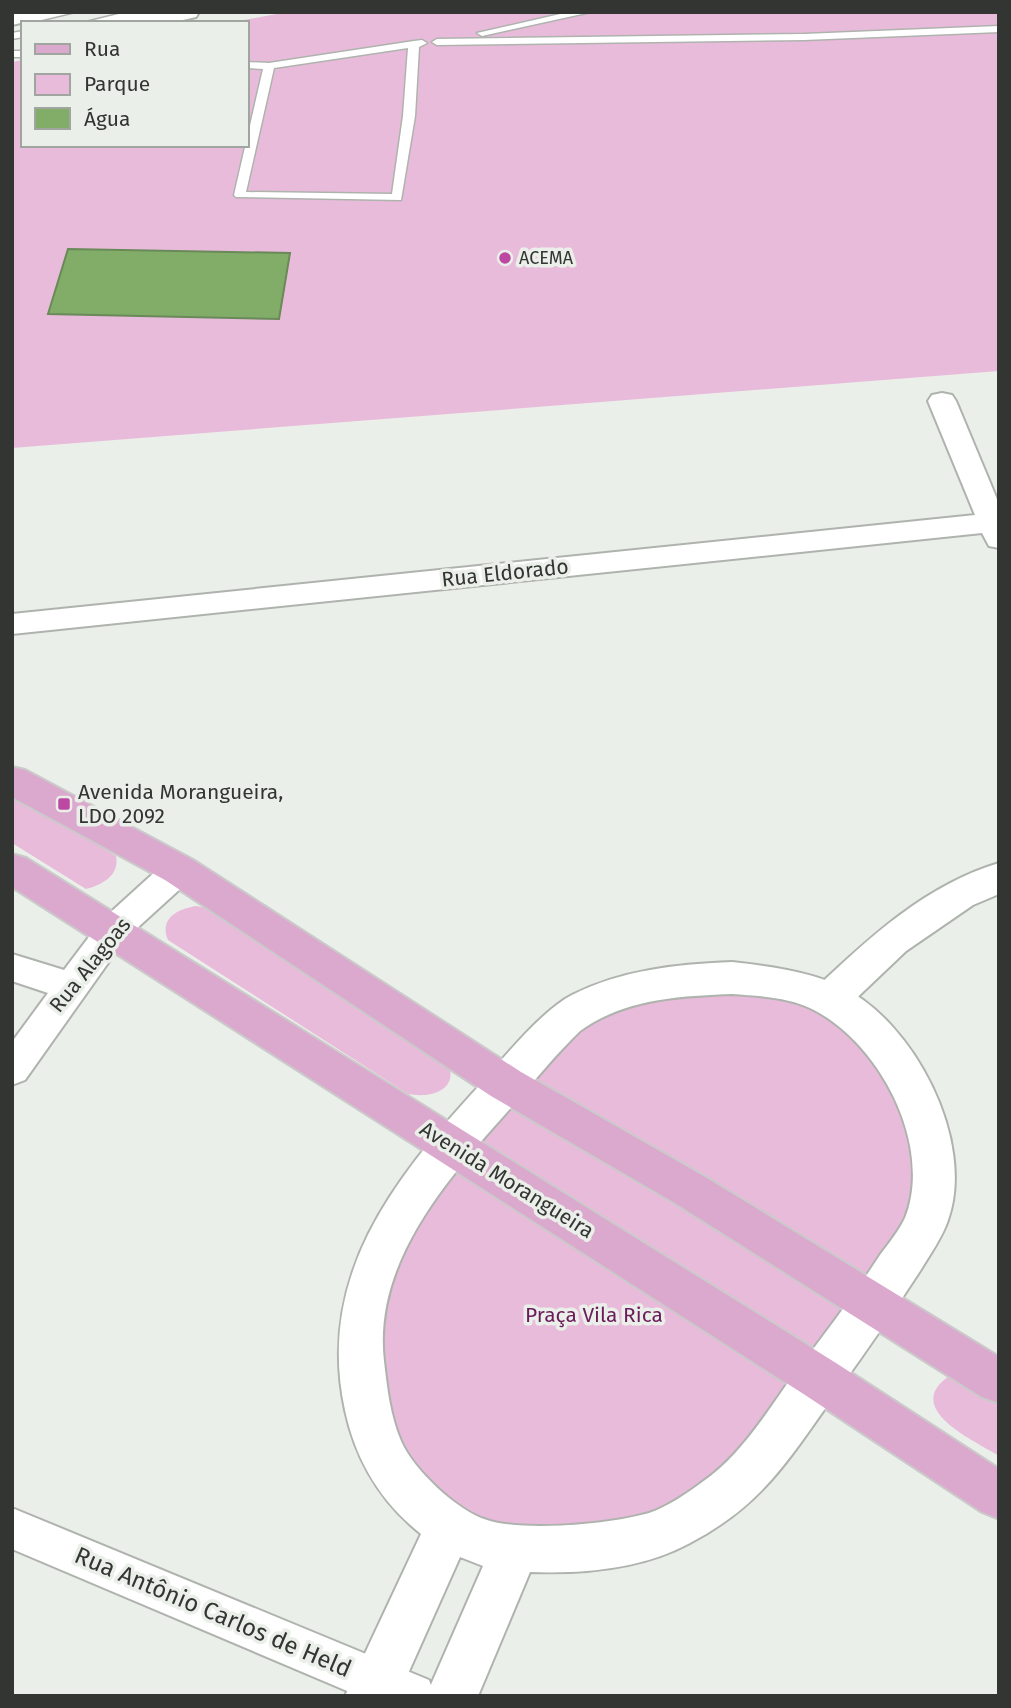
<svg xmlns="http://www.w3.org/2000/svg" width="1011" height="1708" viewBox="0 0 1011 1708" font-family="'Fira Sans',sans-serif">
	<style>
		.green { fill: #e9bbdb }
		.water { fill: #81ad69; stroke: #6a8959; stroke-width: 2 }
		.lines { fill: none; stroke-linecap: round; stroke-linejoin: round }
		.service-casing { stroke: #afb3ae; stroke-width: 3 }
		.minor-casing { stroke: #afb3ae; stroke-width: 4 }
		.tertiary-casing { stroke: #afb3ae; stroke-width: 4 }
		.secondary-casing { stroke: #afb3ae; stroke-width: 4 }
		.primary-casing { stroke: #cacaca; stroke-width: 4 }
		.service { fill: #fff; fill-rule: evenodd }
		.minor { fill: #fff; fill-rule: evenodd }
		.tertiary { fill: #fff; fill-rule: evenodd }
		.secondary { fill: #fff; fill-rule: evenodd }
		.primary { fill: #dba9cd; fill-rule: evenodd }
		.poi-dot { fill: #bd48a1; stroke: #ebefe9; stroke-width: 2.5 }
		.labels { text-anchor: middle; stroke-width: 7; stroke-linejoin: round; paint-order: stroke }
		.far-poi-label { font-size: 18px; fill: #333533; stroke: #ebefe9; text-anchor: start }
		.street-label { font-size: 21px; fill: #333533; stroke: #ebefe9 }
		.poi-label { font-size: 21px; fill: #333533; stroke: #ebefe9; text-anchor: start }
		.park-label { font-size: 21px; fill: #6c1c5b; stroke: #ebefe9 }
		.near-street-label { font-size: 24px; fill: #333533; stroke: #ebefe9 }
	</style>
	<rect width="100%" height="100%" fill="#ebefe9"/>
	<path class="green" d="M287 12H999V371L12 448V62L23 60V145H247V23H228Z
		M12 793 116 856C120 875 102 885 86 889L12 843Z
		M196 906 207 908 446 1059C462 1088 433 1099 408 1094L168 940C159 919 177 909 196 906Z
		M708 979 860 1019 933 1181 706 1507 497 1547 371 1425 365 1291 569 1016Z
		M949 1376 999 1389V1456C973 1440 902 1409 949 1376Z"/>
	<path class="water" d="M68 249 290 253 279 319 48 314Z"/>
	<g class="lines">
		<defs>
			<path id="service" d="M52 12H75L29 23 22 20Z
				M127 12H150L105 23H82Z
				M569 12H591L482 36 477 33Z
				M999 26V32L804 40 437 45 432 42 437 39 804 34Z
				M23 31V37L12 39V33Z
				M414 41 422 40 427 43 419 47 415 116 401 200 236 197 234 195 263 69 247 68V62L269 63ZM408 48 403 116 392 194 246 192 274 68Z
				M12 51H23V57H12Z"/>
			<path id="minor" d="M942 393 952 395 956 401 999 504V548L989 546 982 533 12 634V614L975 515 928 401 932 395Z
				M179 857 191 861 196 870 191 879 125 939 25 1080 12 1085V1042L48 993 12 981V954L64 970 101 921 167 861Z
				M12 1508 429 1680 435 1696H359L12 1549Z"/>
			<path id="tertiary" d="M999 863V894L973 905 906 951 844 1010 830 1015 816 1010 810 999 816 988C870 937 926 885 999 863Z"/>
			<path id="secondary" d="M12 12H50L47 17 12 25Z
				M145 12H199L196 17 170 23H115L119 18Z
				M732 962C768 966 807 971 840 986 914 1021 976 1141 948 1220 942 1238 930 1254 920 1271 894 1311 867 1350 839 1389 791 1455 766 1503 690 1543 642 1569 584 1574 530 1572L478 1696H426L483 1566 460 1557 398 1696H345L421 1534C380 1501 356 1461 345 1410 316 1277 393 1180 478 1087 502 1060 541 1011 572 995 621 970 678 964 732 962ZM732 994C758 996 789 997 812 1009 879 1042 934 1145 905 1218 899 1231 888 1244 880 1255 854 1295 826 1333 797 1370 768 1410 742 1455 701 1483 686 1494 667 1507 649 1513 611 1524 524 1532 487 1520 457 1511 413 1469 401 1441 390 1416 387 1387 384 1361 372 1259 453 1173 515 1103 536 1079 557 1053 580 1031 624 999 679 996 732 994Z"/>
			<path id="primary" d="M12 767 25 770 193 860 521 1072 705 1177 999 1357V1403L982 1397 675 1203 491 1096 165 880 12 797Z
				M12 854 26 858 836 1363 999 1469V1519L982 1512 802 1393 12 887Z"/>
		</defs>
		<use href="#service" class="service-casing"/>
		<use href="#minor" class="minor-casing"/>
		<use href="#tertiary" class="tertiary-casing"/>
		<use href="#secondary" class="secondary-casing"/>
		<use href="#primary" class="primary-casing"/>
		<use href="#service" class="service"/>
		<use href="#minor" class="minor"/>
		<use href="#tertiary" class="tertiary"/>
		<use href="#secondary" class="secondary"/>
		<use href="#primary" class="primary"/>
	</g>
	<g class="poi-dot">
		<circle cx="505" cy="258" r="7"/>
		<rect x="57" y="797" width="14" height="14" rx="3.5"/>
	</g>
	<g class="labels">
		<g class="far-poi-label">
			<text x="519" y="264">ACEMA</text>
		</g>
		<g class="street-label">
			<text transform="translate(505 573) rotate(-6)" y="7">Rua Eldorado</text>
			<text transform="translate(90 965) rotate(-51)" y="7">Rua Alagoas</text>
			<text transform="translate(507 1180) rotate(32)" y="7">Avenida Morangueira</text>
		</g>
		<g class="poi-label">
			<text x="78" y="799">Avenida Morangueira,<tspan x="78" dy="24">LDO 2092</tspan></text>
		</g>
		<g class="park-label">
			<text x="594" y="1322">Praça Vila Rica</text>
		</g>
		<g class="near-street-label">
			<text transform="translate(213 1612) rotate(23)" y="8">Rua Antônio Carlos de Held</text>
		</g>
	</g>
	<rect width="1011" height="1708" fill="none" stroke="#333533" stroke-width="28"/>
	<rect x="21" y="21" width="228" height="126" fill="#ebefe9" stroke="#a1a5a0" stroke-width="2"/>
	<rect x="35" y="44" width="35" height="10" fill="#dba9cd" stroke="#a1a5a0" stroke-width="2"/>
	<text x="84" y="56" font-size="21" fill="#333533">Rua</text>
	<rect x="35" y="74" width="35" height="21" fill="#e9bbdb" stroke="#a1a5a0" stroke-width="2"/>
	<text x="84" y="91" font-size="21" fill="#333533">Parque</text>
	<rect x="35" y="108" width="35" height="21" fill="#81ad69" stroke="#a1a5a0" stroke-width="2"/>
	<text x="84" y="126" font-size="21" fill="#333533">Água</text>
</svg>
